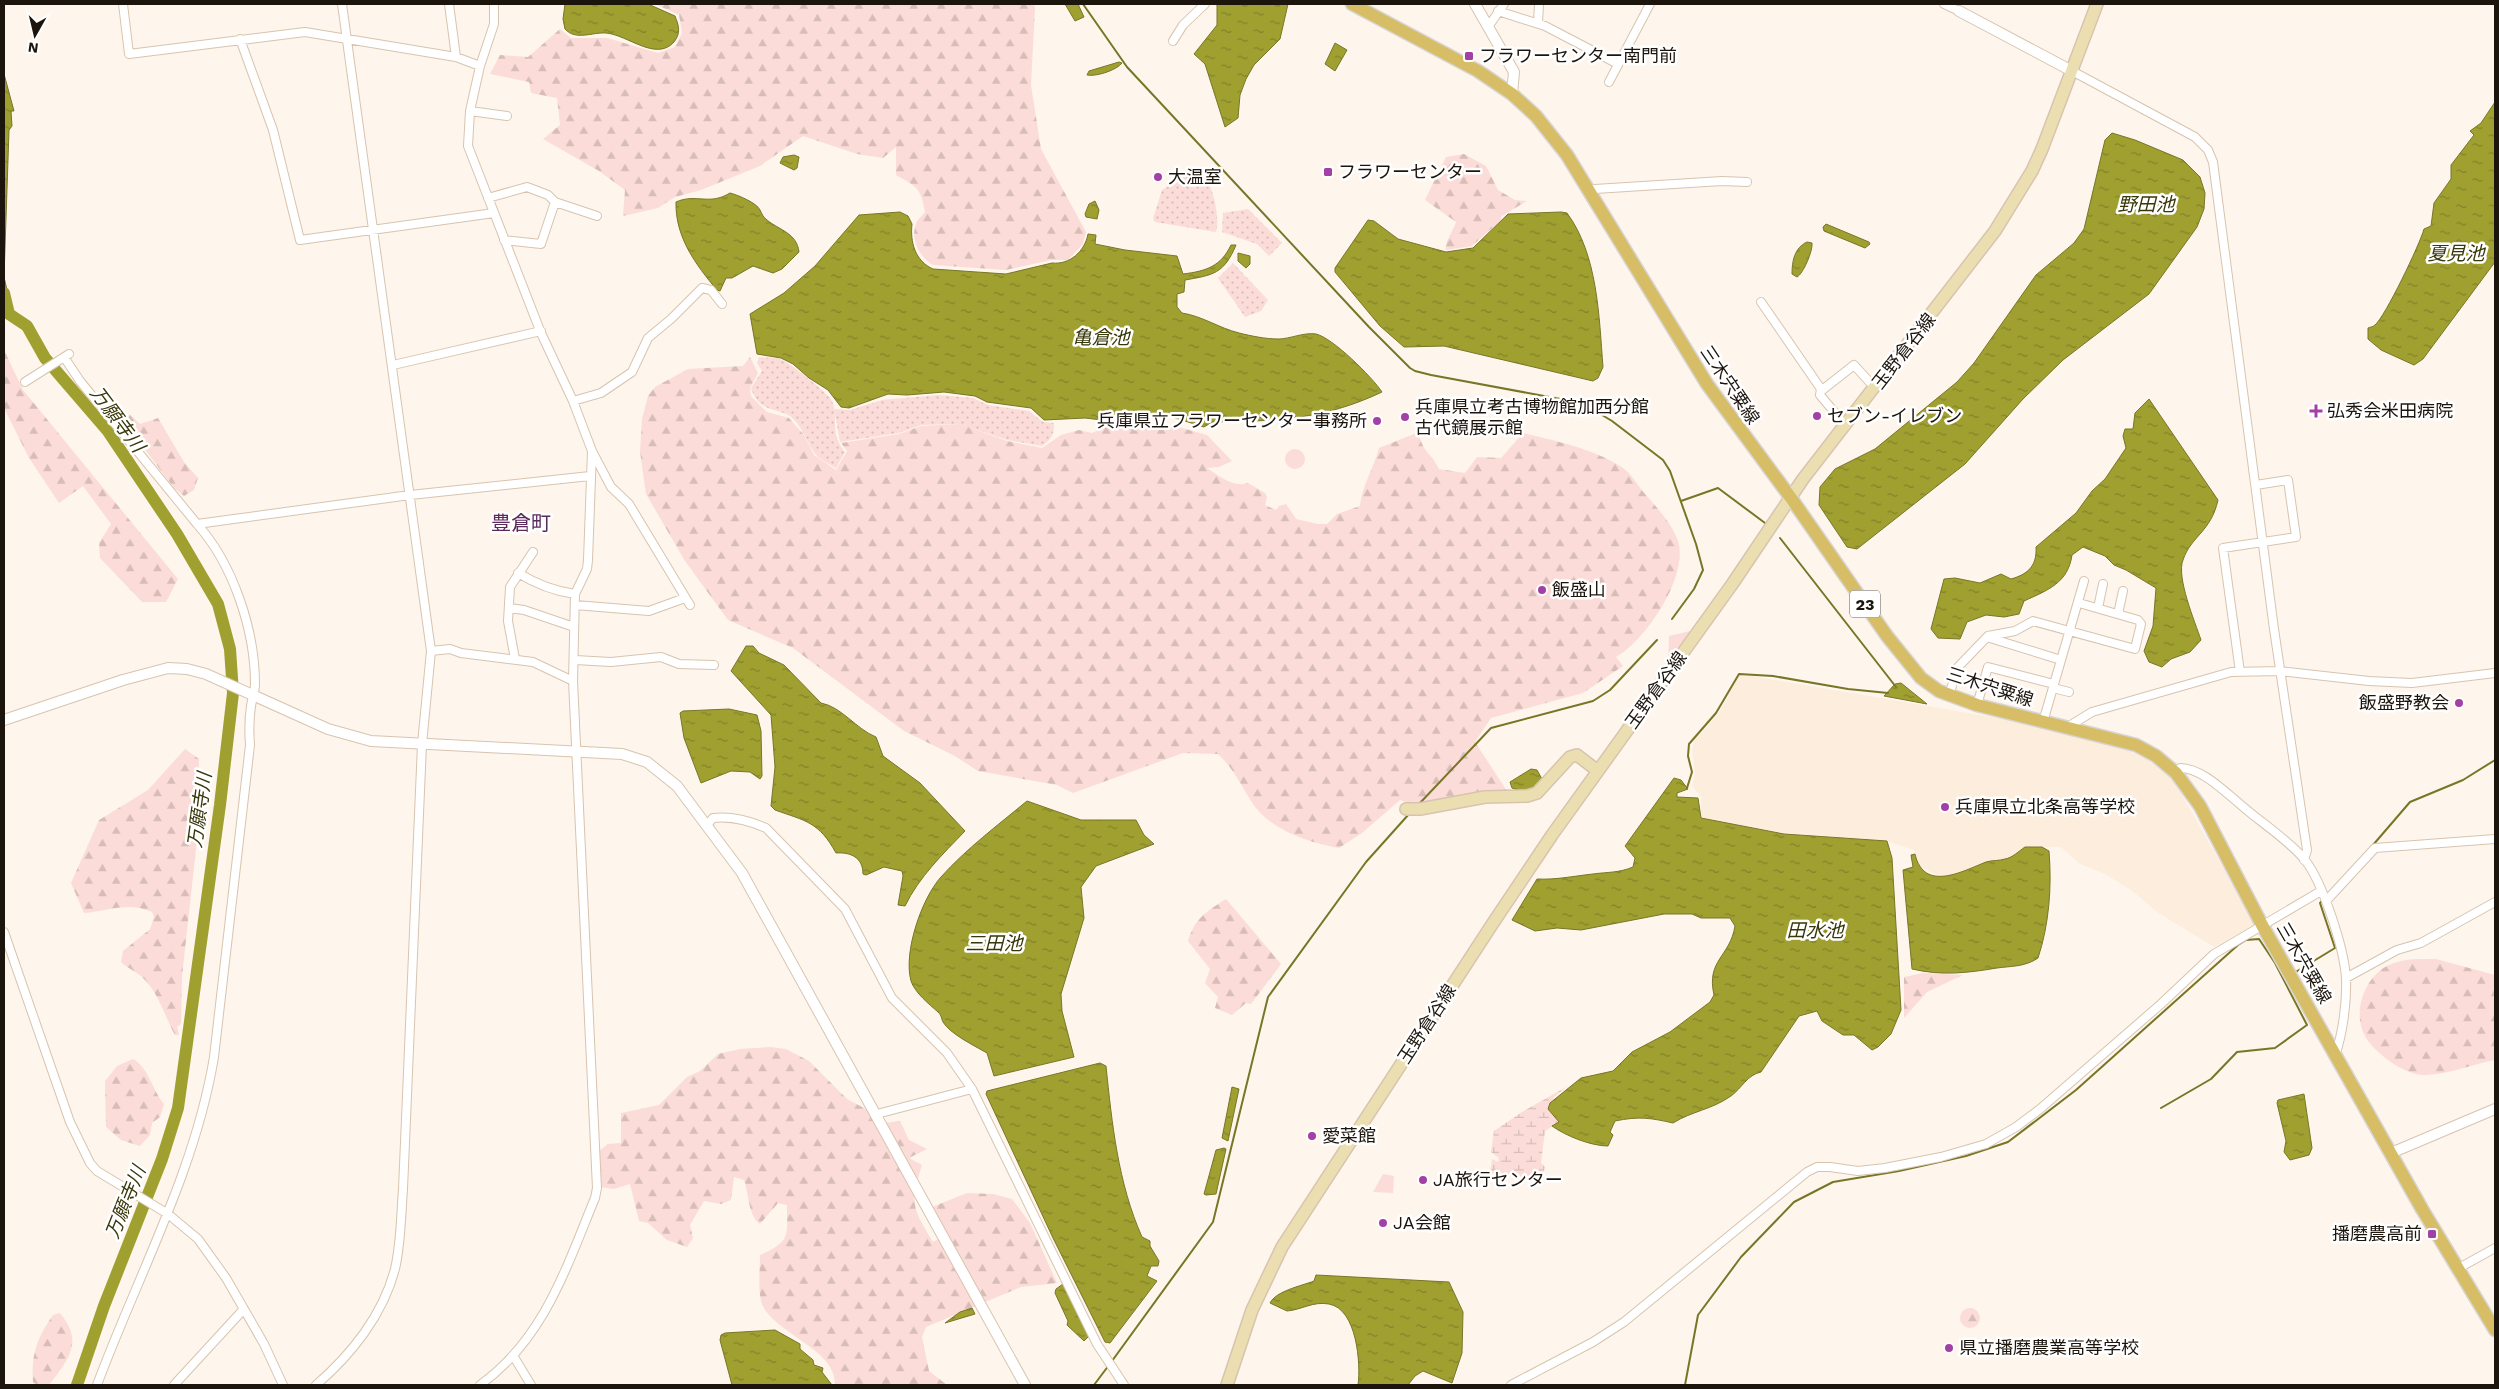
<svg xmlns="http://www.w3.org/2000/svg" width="2499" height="1389" viewBox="0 0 2499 1389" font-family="'Work Sans','Noto Sans JP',sans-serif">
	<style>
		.built { fill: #fdeddc }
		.grass { fill: #fbdcd8 }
		.forest { fill: url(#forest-firs) }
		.wetland { fill: url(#wetland-marsh) }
		.garden { fill: url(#garden-dots) }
		.water { fill: url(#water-ripples); stroke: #787626 }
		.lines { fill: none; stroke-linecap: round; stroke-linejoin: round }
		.stream { stroke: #787626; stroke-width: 2 }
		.river { stroke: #a0a031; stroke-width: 12 }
		.minor-casing { stroke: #d8c4ae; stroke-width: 10 }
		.tertiary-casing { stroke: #d8c4ae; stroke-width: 12 }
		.secondary-casing { stroke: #d8c4ae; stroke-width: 14 }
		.primary-casing { stroke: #d6d5d3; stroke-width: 15 }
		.minor { stroke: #fff; stroke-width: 8 }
		.tertiary { stroke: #fff; stroke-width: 10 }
		.secondary { stroke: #ebdfb2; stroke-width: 11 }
		.primary { stroke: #d7be66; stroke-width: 12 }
		.poi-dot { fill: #a240a6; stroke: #fff; stroke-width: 2 }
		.labels { text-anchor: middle; stroke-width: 5; stroke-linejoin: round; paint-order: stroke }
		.shield { fill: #fff; stroke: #605b56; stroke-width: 1 }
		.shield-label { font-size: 16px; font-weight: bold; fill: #1c150d }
		.poi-label { font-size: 18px; fill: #1c150d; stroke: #fff; text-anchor: start }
		.street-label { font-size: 18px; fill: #1c150d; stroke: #fff }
		.water-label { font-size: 19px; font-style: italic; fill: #383709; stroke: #fff }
		.quarter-label { font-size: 20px; fill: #5c2b5d; stroke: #fff }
	</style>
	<defs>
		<pattern id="forest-firs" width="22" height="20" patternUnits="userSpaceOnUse" patternTransform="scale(1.25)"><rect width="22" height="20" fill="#fbdcd8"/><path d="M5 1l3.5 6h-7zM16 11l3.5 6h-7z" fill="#d7bcb8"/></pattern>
		<pattern id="wetland-marsh" width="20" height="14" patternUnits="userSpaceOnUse" patternTransform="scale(1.25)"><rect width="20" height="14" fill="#fbdcd8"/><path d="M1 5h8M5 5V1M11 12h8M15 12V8" fill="none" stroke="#d7bcb8"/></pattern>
		<pattern id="garden-dots" width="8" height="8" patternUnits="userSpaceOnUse" patternTransform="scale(1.25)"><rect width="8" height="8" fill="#fbdcd8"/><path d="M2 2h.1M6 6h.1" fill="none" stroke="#d7bcb8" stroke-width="1.8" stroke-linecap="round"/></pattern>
		<pattern id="water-ripples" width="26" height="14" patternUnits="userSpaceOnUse" patternTransform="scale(1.25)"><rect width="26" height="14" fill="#a0a031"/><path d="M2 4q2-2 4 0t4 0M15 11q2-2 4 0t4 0" fill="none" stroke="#828128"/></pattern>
	</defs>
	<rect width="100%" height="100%" fill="#fef5ed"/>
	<path class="built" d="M1740 674 2015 721 2122 747 2147 759 2170 777 2181 793 2255 924 2214 947 2157 912 2131 890 2105 874 2080 864 2061 847H2025L2007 859 1986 862 1965 872 1941 877 1920 867 1914 850 1887 841 1784 833 1701 818V797L1692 785 1695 773 1692 749 1694 741 1719 713Z"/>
	<path class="grass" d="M1285 459a10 10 0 1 1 20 0a10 10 0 1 1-20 0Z
		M1694 630 1668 665 1669 636Z
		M1383 1174 1394 1176 1393 1193 1373 1192Z"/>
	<path class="forest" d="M655 4H1033L1035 7 1031 85 1041 149 1086 232 1083 244 1068 260H1051L1006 270 933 265C920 258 910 239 916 224 917 220 922 216 925 212 921 188 917 187 896 175V147L883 158 857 154 803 136 760 166 701 190 675 197 658 208 623 216 625 190 599 171 543 139 560 125 557 98 531 93 529 82 490 74 500 55 528 57 560 29 571 38H607L658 53 675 47 682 33 679 15Z
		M1464 154 1486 166 1498 190 1515 200 1527 201 1502 216 1500 221 1472 246 1446 250C1445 240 1453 232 1456 222L1425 200 1446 157Z
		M4 350 23 390 178 579 166 602H142L100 558 99 543 111 524 83 486 59 503 29 458 5 410Z
		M750 357 758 373 750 388 751 396 767 412 789 418 804 435 814 455 836 470 847 451 841 443 899 434 921 426 960 424 1007 441 1042 448 1061 435 1079 430 1092 433 1110 425 1164 423 1207 435 1232 461 1219 467 1207 468C1219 476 1233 488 1248 483L1265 493 1267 497 1265 505 1276 510 1279 506 1286 504 1296 519 1318 524H1327L1337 514 1360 506C1362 485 1374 468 1379 448L1419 432C1422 453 1431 452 1439 469L1465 473 1477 457 1501 458 1523 433C1556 441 1591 448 1620 466 1631 472 1637 485 1645 494 1658 509 1671 522 1678 541 1689 576 1646 640 1616 657L1623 666 1583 693 1491 718 1475 742 1507 791 1419 807 1400 800 1362 833 1339 848C1308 843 1268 829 1251 801 1240 783 1233 768 1218 754L1183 753 1073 793 1057 785 978 771 955 756 904 731 793 648 728 620 685 561 646 494 640 452 642 419 648 396 655 387 688 369 743 366Z
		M130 415 140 424 158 418 184 462 198 478 194 490 184 496 174 488 122 419Z
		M185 749 199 759 197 840 182 976 181 1024 177 1027 179 1035H175C165 1017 159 994 144 979 138 972 128 969 121 962L123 951 150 929 154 917 152 912C128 901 109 911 84 913L71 883 99 820 148 790Z
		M1226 899 1281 964 1251 1004 1246 1003 1232 1015 1215 1008 1218 997 1205 983 1210 969 1188 941C1195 918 1206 912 1226 899Z
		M2436 959 2495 975V1060C2473 1064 2447 1075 2424 1075 2405 1075 2374 1053 2365 1036 2351 1011 2366 972 2394 963 2407 958 2422 959 2436 959Z
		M1923 973 1963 975 1927 992 1904 1018V977Z
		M771 1047 786 1049 809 1061 847 1099 864 1108 884 1123 900 1121 909 1140 927 1149 909 1158 922 1165C909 1205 913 1208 933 1242L945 1235 932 1207 967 1193 993 1194 1012 1199 1030 1223 1057 1283 1021 1287 926 1327 922 1337 929 1371 947 1385H835C837 1348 769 1332 761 1301 758 1287 760 1269 760 1255 791 1241 787 1237 787 1205L778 1203 760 1224C748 1216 749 1193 744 1180L734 1177 731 1200 721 1204 704 1201 690 1225 693 1238 687 1247 667 1240 648 1223 639 1221 630 1184 614 1189 600 1187 599 1151 608 1144 621 1143V1113L659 1105 687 1077 700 1071 718 1054 740 1049Z
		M133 1059C149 1068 152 1090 164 1104L160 1117 152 1123 150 1135 140 1146 121 1140 106 1127 105 1081 117 1066Z
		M1960 1318a10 10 0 1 1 20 0a10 10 0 1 1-20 0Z
		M60 1313C84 1342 69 1359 49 1385H37L33 1382C31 1354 37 1338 53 1315Z"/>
	<path class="wetland" d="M1568 1086 1554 1097 1548 1109 1559 1122 1545 1131 1541 1163 1545 1167 1540 1184H1537L1538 1179 1490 1173 1492 1159 1498 1162 1499 1158 1491 1152 1494 1131 1522 1112Z"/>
	<path class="garden" d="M1199 168C1211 179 1221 215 1216 232L1155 222 1153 219 1162 190Z
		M1248 209 1282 243 1269 256 1257 244 1222 232 1223 213Z
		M1233 263 1268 300 1261 311 1245 317 1218 278Z
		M759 357C766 358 775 357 782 360 790 363 828 393 832 401 839 419 829 433 845 452L836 468C829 464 818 459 814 452 806 441 802 425 790 416 776 407 759 413 751 388L762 371 757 363Z
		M938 395 973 398 988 405 1029 411 1043 422 1054 423C1054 436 1051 439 1042 446L1007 440 960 424 921 425 899 433 840 442 834 409 850 410 882 400Z"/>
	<path class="water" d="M565 4H648L675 16C679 26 681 33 674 42 656 62 628 35 606 33 592 32 576 41 565 29L563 19Z
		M1065 4H1078L1084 17 1075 21Z
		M1217 4H1288L1280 39 1254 65 1246 79 1240 95 1238 118 1225 127 1205 64 1194 54 1217 25Z
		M1335 43 1347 50 1335 71 1325 64Z
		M1119 62 1122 63C1117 70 1096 77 1087 75L1089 71Z
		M4 74 14 111H11L12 126 9 130 4 277 11 307 4 309Z
		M2495 102V262L2423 359 2414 365 2381 350 2368 339V328C2370 327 2373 327 2375 325 2385 317 2420 244 2424 229L2431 226 2434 203 2451 179V165L2474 135 2470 131 2481 123Z
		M2112 133 2135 140 2183 160 2200 177 2205 193 2204 209 2197 227 2149 294 2063 360 2023 399 1965 464 1857 549 1847 547 1819 505 1820 487 1835 469 1875 449 1957 382 1974 363 2036 275 2074 243 2084 229 2105 140Z
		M794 155 799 157 797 168 794 170 780 163 783 157Z
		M730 193C738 195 757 203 760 210 762 214 763 217 767 220 779 230 797 233 799 252L782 269 773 273 753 266 732 278H726L720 291 717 290C696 265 675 237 676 202 696 193 709 206 730 193Z
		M1095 201 1099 210 1097 219 1086 217 1085 214 1089 204Z
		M900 212 908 216 912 224C910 242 915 261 933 269L1006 274 1052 263C1070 265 1085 251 1088 234L1096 235 1095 244 1125 250 1177 256 1183 274C1207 271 1221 266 1231 245H1236C1224 274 1213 275 1185 280L1184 292 1177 294V307L1182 313C1202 316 1219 328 1239 333 1251 336 1266 339 1278 339 1290 339 1304 332 1316 334 1333 338 1372 377 1382 392 1323 420 1276 421 1212 422L1204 427 1166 415H1143L1102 420 1085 418 1044 420 1031 408 987 402 975 396 944 392 907 395 888 394 849 408 841 407 828 390 809 378 793 364 781 358 757 354 750 314 784 293 815 266 859 215Z
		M1561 212 1567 213C1598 255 1599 317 1603 367L1598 378 1593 381 1444 346 1404 347 1380 326 1335 272V268L1368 220 1374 221 1398 239 1446 252 1473 248 1508 214Z
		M1826 224 1869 242 1870 244 1865 248 1824 231 1823 227Z
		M1807 242 1812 243C1813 251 1803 274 1797 277L1792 274C1792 262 1794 248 1807 242Z
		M1238 253 1250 256V264L1246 268 1238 261Z
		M2149 399 2218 500C2211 532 2191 536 2183 560 2176 577 2195 622 2201 640L2190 652 2171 659 2162 667 2149 662 2144 651 2153 626 2156 588 2126 570 2114 565 2105 556 2083 547 2072 555C2068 583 2048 590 2024 601L2019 614 2004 617 1986 615 1967 622 1960 639 1938 638 1931 629 1944 579 1955 578 1980 583 2001 574 2011 579C2029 574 2037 565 2036 547L2076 513 2092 491 2105 479 2126 448 2123 436 2125 429H2133L2135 413Z
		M746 646H753L759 653 784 665 821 703C842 707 856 729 876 737L883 756 920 783 965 831C943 854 919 877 905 906L898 905 903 876 902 871 884 867 866 875 863 874C863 857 850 852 836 853 819 822 806 821 775 810L771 806 775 767 771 715 731 671Z
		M1901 683 1927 704 1884 696 1895 684Z
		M729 709 757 715 761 731 762 776 760 779 750 772 731 771 701 783 684 738 680 713 683 711Z
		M1531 769 1537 770 1542 779 1535 790 1522 791 1512 788 1510 782Z
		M1674 778 1681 780 1688 789 1677 793V797L1698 798 1701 818 1784 834 1887 841 1892 858 1901 1010 1891 1034 1878 1047 1872 1050 1854 1035H1843L1822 1021 1817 1011 1799 1016 1761 1072C1747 1075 1742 1088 1731 1096 1711 1110 1692 1111 1673 1123 1651 1118 1639 1116 1615 1121L1610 1132 1613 1135 1608 1146C1591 1146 1566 1136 1552 1126L1559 1122 1548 1109 1550 1103 1581 1078 1613 1071 1632 1052 1670 1032 1710 1002 1714 995C1706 960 1730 957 1735 926L1730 918H1701L1692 914H1664L1581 930 1557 928 1535 931 1512 920 1537 879C1556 880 1574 876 1593 874 1607 872 1619 873 1633 867L1635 858 1625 846Z
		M1027 801 1081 820H1136L1144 835 1154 844 1096 866 1081 887 1084 918 1061 994 1062 1011 1074 1057 994 1076 987 1053C975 1046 950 1034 943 1022 941 1018 942 1016 938 1012 929 1004 915 993 911 981 903 952 922 898 941 877 966 849 998 825 1027 801Z
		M2025 847H2042L2049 851C2052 887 2049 925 2038 958 2025 967 2011 966 1997 968 1967 973 1942 976 1912 969L1903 870 1913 867 1911 855 1915 854C1924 893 1963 871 1986 862 1992 860 1999 861 2005 859 2012 858 2019 851 2025 847Z
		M1100 1063 1106 1066C1112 1124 1118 1183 1142 1237L1150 1241V1246L1159 1261 1158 1266H1151L1147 1276 1157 1281 1110 1343 1105 1342 1053 1238 986 1094 987 1091Z
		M1232 1087 1239 1089 1228 1141 1222 1138Z
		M2304 1094 2312 1148 2309 1155 2290 1160 2284 1152 2286 1141 2277 1103 2278 1100Z
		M1224 1148 1226 1149 1216 1194 1206 1195 1204 1194 1216 1150Z
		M1316 1275 1449 1282 1463 1312 1462 1353 1452 1383 1423 1371 1415 1376 1408 1385H1358C1361 1364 1357 1309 1329 1304 1313 1301 1301 1310 1287 1311L1270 1303C1276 1291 1301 1286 1314 1281Z
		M1063 1284 1089 1336 1084 1341 1067 1325 1068 1321 1055 1293 1056 1289Z
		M972 1308 975 1314 945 1323 960 1312Z
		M775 1330 800 1344V1349L813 1360 814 1365 823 1368 822 1372 832 1385H732L720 1340 721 1335 725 1333Z"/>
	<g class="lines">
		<path class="stream" d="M1083 4 1127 67 1369 327 1410 368 1415 371 1431 375 1582 403 1612 421 1663 460 1670 471 1696 544 1703 570 1694 589 1672 619
			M1681 501 1718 488 1765 523
			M1780 538 1896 687
			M1687 788 1692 772 1688 756 1689 744 1716 713 1739 674 1773 676 1848 689 1888 693
			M1419 804 1491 728 1593 701 1610 690 1657 640
			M2373 845 2410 802 2463 780 2495 760
			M2294 973 2335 948 2320 903 2322 901
			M1112 1361 1213 1222 1268 997 1366 862 1409 814
			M1094 1385 1109 1365
			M1685 1385 1698 1315 1741 1257 1794 1202 1833 1182 1899 1171 1966 1156 2008 1142 2076 1090 2238 945 2246 940 2259 939 2275 963 2307 1025 2275 1048 2237 1052 2211 1079 2161 1108"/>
		<path class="river" d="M4 293 9 314 27 326 45 358 107 430 177 534 218 604 230 649 233 693 220 805 178 1108 162 1159 104 1306 77 1385"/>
		<defs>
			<path id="minor" d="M123 4 129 54 305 32 456 57 480 66
				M449 4 456 57
				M1944 4 1959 11
				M1498 11 1545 26 1618 64
				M1538 23 1539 4
				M1488 27 1504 4
				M240 39 273 130 300 240 494 213
				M1173 41 1183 25 1205 4
				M2072 71 2195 137 2208 150 2213 162 2274 629 2307 850 2304 860
				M1609 82 1650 4
				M470 111 507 116
				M1591 193 1595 189 1722 181 1747 182
				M488 198 527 187 548 195 555 202
				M504 240 541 244 555 202 597 216
				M1761 302 1821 389 1820 395 1846 426
				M64 357 80 381 197 524 410 495 590 476
				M393 365 541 331
				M25 382 69 354
				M1821 391 1854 365 1875 388
				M573 401 601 393 632 372 648 338 671 319 702 288 711 290 722 304
				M592 451 611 487 629 504 690 605
				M518 573C536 584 553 591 575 594
				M575 605 649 611 685 598
				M509 608 524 610 574 627
				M2098 608 2103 584
				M2118 614 2123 591
				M1988 636 1990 638 2061 660
				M431 651 450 649 461 653 533 662 573 681
				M515 659 508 621 510 587 533 552
				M575 660 611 662 661 657 679 664 714 665
				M2240 672 2223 548 2296 537 2288 480 2256 485
				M2053 688 2069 692
				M1949 695 1958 667 1988 636 2015 631 2033 621 2135 649 2141 624 2138 620 2079 603
				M1977 705 1988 667 2054 684
				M2043 722 2084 581
				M2066 728 2092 712 2231 672 2280 671 2369 681 2412 683 2495 673
				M2176 773 2180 768C2202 768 2225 792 2241 805 2260 822 2289 840 2305 860 2323 883 2344 948 2346 978 2347 1001 2343 1031 2336 1053
				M708 824 713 818C731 816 750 821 766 828L845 909 892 998 947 1053 972 1089 1097 1344 1124 1385
				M2326 901 2375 848 2495 839
				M4 932 70 1122 90 1163 97 1171 168 1214 198 1239 226 1278 264 1344 283 1385
				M2346 978 2397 950 2421 943 2495 902
				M877 1114 972 1089
				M2459 1268 2495 1248
				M514 1357 531 1385
				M97 1385C137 1277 195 1172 214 1057L250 745C249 732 249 719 251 706 252 699 255 691 255 684 255 630 233 564 197 524
				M174 1385 243 1310
				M316 1385C351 1355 383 1315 395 1269 401 1243 401 1215 403 1189L422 744 431 651 342 4
				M480 1385C544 1339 566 1268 595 1198L597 1188 573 681 575 594 587 569 588 560 592 451 573 401 541 333 468 146 470 111 480 66 494 24V4
				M1511 1385 1593 1342 1624 1322 1807 1172 1817 1167H1830L1858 1171 1885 1168 1941 1157 1986 1144 2016 1127 2040 1109 2161 1004 2214 954 2321 891"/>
			<path id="tertiary" d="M1475 4 1514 72 1512 94
				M1959 11 2072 71
				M4 720 123 680 168 668 187 669 206 674 328 729 371 741 622 754 647 762 677 786 742 873 1025 1385
				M2391 1153 2495 1109"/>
			<path id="secondary" d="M1406 809H1420L1485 797 1527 796 1537 793 1570 757 1577 755 1594 768
				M1227 1385 1252 1310 1282 1247 1493 923 1552 835 1733 583 1803 479 1995 231 2032 171 2042 149 2097 4"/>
			<path id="primary" d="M1352 4 1478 71 1512 94 1536 116 1567 155 1707 384 1791 498 1887 636 1921 678 1939 691 1977 705 2136 745 2156 756 2176 773 2200 806 2262 925 2422 1209 2495 1330"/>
		</defs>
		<use href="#minor" class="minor-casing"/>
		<use href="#tertiary" class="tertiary-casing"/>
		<use href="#secondary" class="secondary-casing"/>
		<use href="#primary" class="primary-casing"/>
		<use href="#minor" class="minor"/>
		<use href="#tertiary" class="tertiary"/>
		<use href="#secondary" class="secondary"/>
		<use href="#primary" class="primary"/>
	</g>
	<g class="poi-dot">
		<rect x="1464" y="51" width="10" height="10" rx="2.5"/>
		<rect x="1323" y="167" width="10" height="10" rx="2.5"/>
		<circle cx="1158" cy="177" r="5"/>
		<path d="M2313.5 403.5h5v5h5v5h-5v5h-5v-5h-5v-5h5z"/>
		<circle cx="1817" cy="416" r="5"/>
		<circle cx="1405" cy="417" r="5"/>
		<circle cx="1377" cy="421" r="5"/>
		<circle cx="1542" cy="590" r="5"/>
		<circle cx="2459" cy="703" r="5"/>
		<circle cx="1945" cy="807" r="5"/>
		<circle cx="1312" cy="1136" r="5"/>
		<circle cx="1423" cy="1180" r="5"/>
		<circle cx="1383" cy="1223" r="5"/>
		<rect x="2427" y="1229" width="10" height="10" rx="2.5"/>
		<circle cx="1949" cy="1348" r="5"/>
	</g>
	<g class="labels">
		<rect class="shield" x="1850" y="590.5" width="30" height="27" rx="4"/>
		<g class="shield-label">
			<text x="1865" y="610">23</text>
		</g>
		<g class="poi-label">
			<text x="1479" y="62">フラワーセンター南門前</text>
			<text x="1338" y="178">フラワーセンター</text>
			<text x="1168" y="183">大温室</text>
			<text x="1415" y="413">兵庫県立考古博物館加西分館<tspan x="1415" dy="21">古代鏡展示館</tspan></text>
			<text x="2327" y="417">弘秀会米田病院</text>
			<text x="1827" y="422">セブン-イレブン</text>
			<text x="1367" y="427" text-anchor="end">兵庫県立フラワーセンター事務所</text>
			<text x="1552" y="596">飯盛山</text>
			<text x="2449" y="709" text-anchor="end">飯盛野教会</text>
			<text x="1955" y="813">兵庫県立北条高等学校</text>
			<text x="1322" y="1142">愛菜館</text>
			<text x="1433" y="1186">JA旅行センター</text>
			<text x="1393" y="1229">JA会館</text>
			<text x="2422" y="1240" text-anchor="end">播磨農高前</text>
			<text x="1959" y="1354">県立播磨農業高等学校</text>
		</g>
		<g class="street-label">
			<text transform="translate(1904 351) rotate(-52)" y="6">玉野倉谷線</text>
			<text transform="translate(1730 385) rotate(56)" y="6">三木宍粟線</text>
			<text transform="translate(1990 687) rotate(18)" y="6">三木宍粟線</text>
			<text transform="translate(1656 690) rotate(-54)" y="6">玉野倉谷線</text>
			<text transform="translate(2304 963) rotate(60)" y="6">三木宍粟線</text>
			<text transform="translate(1427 1024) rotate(-57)" y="6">玉野倉谷線</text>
		</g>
		<g class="water-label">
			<text x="2146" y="211">野田池</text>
			<text x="2456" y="260">夏見池</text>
			<text x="1101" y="344">亀倉池</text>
			<text transform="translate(118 419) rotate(53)" y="7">万願寺川</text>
			<text transform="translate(199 810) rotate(-82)" y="7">万願寺川</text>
			<text x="1815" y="937">田水池</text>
			<text x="994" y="950">三田池</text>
			<text transform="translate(125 1202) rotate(-68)" y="7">万願寺川</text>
		</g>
		<g class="quarter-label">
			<text x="521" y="530">豊倉町</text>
		</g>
	</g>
	<rect width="2499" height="1389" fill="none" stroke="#1c150d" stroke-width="10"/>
	<g transform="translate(35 35) rotate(188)" stroke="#ffffff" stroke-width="4" paint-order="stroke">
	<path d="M0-4L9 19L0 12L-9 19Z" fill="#1c150d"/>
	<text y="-8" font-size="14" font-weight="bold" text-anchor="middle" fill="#1c150d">N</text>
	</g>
</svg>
